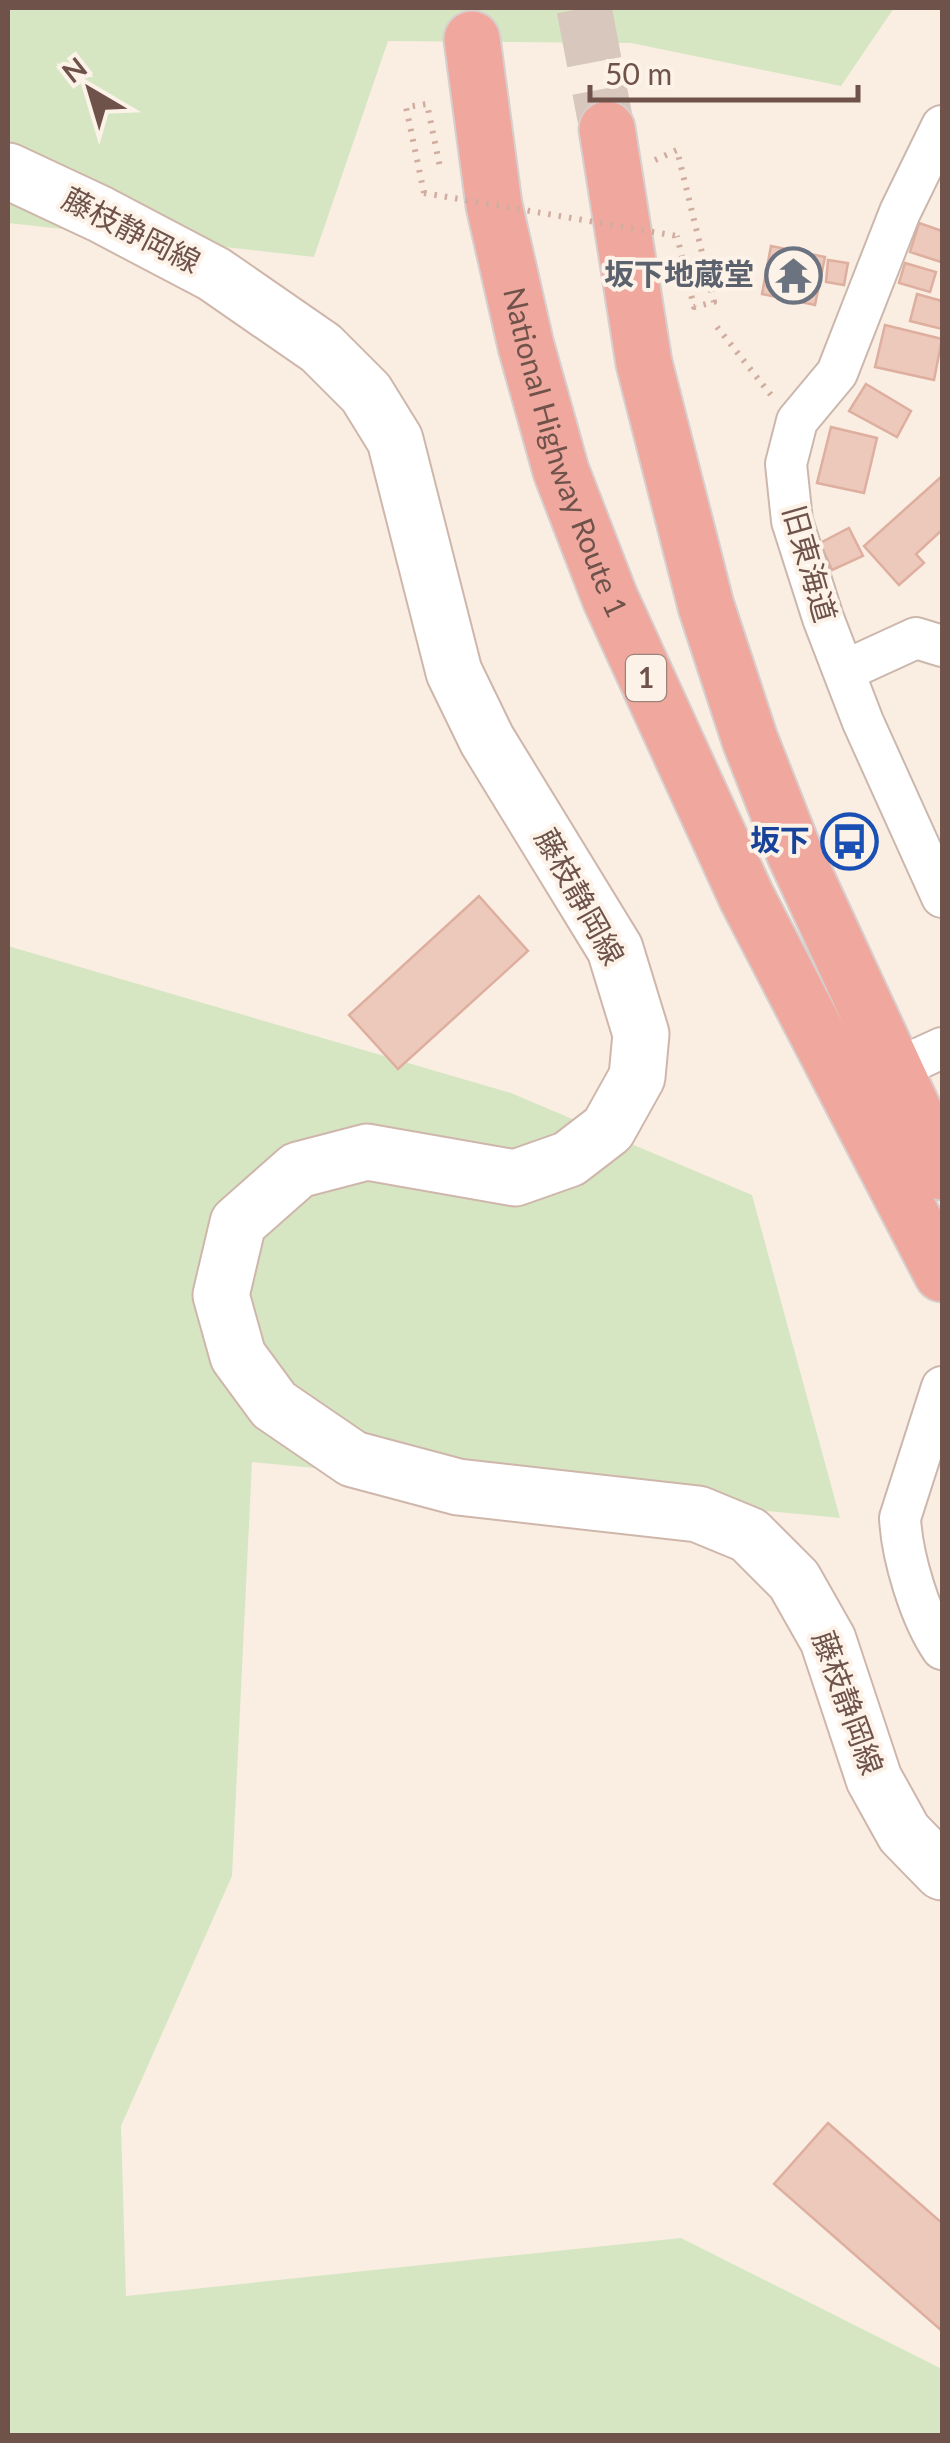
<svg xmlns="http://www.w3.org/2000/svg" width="950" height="2443" viewBox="0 0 950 2443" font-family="Lato,'Noto Sans JP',sans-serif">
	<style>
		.green { fill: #d6e6c3 }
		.building { fill: #edc9bc; stroke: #deae9e; stroke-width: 2.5 }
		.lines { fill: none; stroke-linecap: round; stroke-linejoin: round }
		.highway-tunnel { stroke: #d7c7bd; stroke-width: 55; stroke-dasharray: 55 28; stroke-linecap: butt }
		.street-casing { stroke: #ccb7ad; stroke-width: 44 }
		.secondary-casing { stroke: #cfb6ab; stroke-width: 59 }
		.highway-casing { stroke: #d7cfcd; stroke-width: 59 }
		.path { stroke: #d1ada0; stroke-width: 6; stroke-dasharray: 2.5 8; stroke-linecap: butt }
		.street { stroke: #fff; stroke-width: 40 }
		.secondary { stroke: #fff; stroke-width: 55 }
		.highway { stroke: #f0a89e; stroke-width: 55 }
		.path-bridge { stroke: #d1ada0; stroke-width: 6; stroke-dasharray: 2.5 8; stroke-linecap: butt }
		.labels { text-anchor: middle; stroke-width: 8; stroke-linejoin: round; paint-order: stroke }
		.shield { fill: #fdf2e8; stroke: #9a837a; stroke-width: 2.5 }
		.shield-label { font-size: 28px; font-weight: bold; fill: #6f534b }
		.street-label { font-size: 30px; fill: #6f534b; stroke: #fdf2e8 }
		.worship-label { font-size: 30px; font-weight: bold; fill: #5b616d; stroke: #fdf2e8; text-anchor: end }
		.transit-label { font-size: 30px; font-weight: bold; fill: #164399; stroke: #fdf2e8; text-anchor: end }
	</style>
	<rect width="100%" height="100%" fill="#faeee3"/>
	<path class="green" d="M8 8H894L841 86 631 43 388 41 314 257 8 223Z
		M8 946 511 1093 752 1195 840 1518 252 1462 232 1876 121 2126 126 2296 681 2238 942 2369V2435H8Z"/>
	<path class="building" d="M919 223 942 231 941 262 910 252Z
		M771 246 825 257 815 305 762 294Z
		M828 260 848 263 844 285 826 282Z
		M905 263 936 272 930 292 899 283Z
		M917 294 942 301V329L910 321Z
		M885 325 942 339 934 380 875 367Z
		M866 384 911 411 897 437 849 411Z
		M831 427 877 438 864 493 817 483Z
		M942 476V530L916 554 924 563 899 585 864 546Z
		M849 528 863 556 832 570 820 543Z
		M479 896 528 951 398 1069 349 1015Z
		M828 2123 942 2223V2331L774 2184Z"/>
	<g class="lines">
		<path class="highway-tunnel" d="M584 8 607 129"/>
		<defs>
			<path id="street" d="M942 126 900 212 837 373 797 421 786 464 792 521 823 618 863 722 942 897
				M844 671 916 638 942 646
				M894 1070 942 1048
				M942 1387 900 1518C902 1557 920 1617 942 1649"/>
			<path id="secondary" d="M8 171 100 214 214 274 321 348 366 393 395 440 454 672 487 740 615 949 641 1034 637 1077 608 1129 569 1159 515 1178 367 1152 298 1170 238 1223 221 1295 238 1356 274 1405 353 1459 458 1487 698 1514 749 1535 794 1580 828 1640 874 1779 904 1833 942 1872"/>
			<g id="highway">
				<path id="s1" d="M472 39 494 205 526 346 561 471 610 598 747 898 942 1274"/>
				<path d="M607 129 644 363 706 606 750 740 794 852 942 1172"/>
			</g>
		</defs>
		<use href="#street" class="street-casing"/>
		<use href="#secondary" class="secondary-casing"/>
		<use href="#highway" class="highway-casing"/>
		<path class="path" d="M655 160 677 150 714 302 694 307 677 236
			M424 193 406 107 427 104 440 167
			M717 327 771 395"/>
		<use href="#street" class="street"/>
		<use href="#secondary" class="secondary"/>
		<use href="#highway" class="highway"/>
		<path class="path-bridge" d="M424 193 677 236"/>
	</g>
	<defs>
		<symbol id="temple-ring" viewBox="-11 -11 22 22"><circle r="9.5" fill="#fdf2e8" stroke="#6b7280" stroke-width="1.5"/><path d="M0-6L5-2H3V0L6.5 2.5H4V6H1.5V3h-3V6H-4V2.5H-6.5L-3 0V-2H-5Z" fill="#6b7280"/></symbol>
		<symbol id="bus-ring" viewBox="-11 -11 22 22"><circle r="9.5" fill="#fdf2e8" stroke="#1a4fb4" stroke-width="1.5"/><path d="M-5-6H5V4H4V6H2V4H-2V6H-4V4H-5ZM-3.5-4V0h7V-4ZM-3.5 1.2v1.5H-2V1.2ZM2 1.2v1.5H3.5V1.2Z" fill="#1a4fb4"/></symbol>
	</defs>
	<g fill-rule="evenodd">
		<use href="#temple-ring" x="762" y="244" width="63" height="63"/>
		<use href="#bus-ring" x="818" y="810" width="63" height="63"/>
	</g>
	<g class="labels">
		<rect class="shield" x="626" y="655" width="40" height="46" rx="8"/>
		<g class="shield-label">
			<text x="646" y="688">1</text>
		</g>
		<g class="street-label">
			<text transform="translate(131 231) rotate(27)" y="10">藤枝静岡線</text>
			<text dy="10" stroke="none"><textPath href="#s1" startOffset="425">National Highway Route 1</textPath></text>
			<text transform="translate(809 564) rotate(74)" y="10">旧東海道</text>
			<text transform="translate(579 897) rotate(61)" y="10">藤枝静岡線</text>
			<text transform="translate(847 1703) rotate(70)" y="10">藤枝静岡線</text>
		</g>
		<g class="worship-label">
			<text x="754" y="285">坂下地蔵堂</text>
		</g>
		<g class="transit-label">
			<text x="810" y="851">坂下</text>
		</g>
	</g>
	<rect width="950" height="2443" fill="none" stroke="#6f534b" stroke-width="20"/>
	<g transform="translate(90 90) rotate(322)" stroke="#fdf2e8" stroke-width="8" paint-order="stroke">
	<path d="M0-8L18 38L0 25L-18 38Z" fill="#6f534b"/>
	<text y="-15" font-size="28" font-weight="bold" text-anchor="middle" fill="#6f534b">N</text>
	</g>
	<path d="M590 85v15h268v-15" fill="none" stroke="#6f534b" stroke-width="5"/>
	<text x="605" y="85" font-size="30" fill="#6f534b" stroke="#fdf2e8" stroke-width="8" paint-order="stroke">50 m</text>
</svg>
